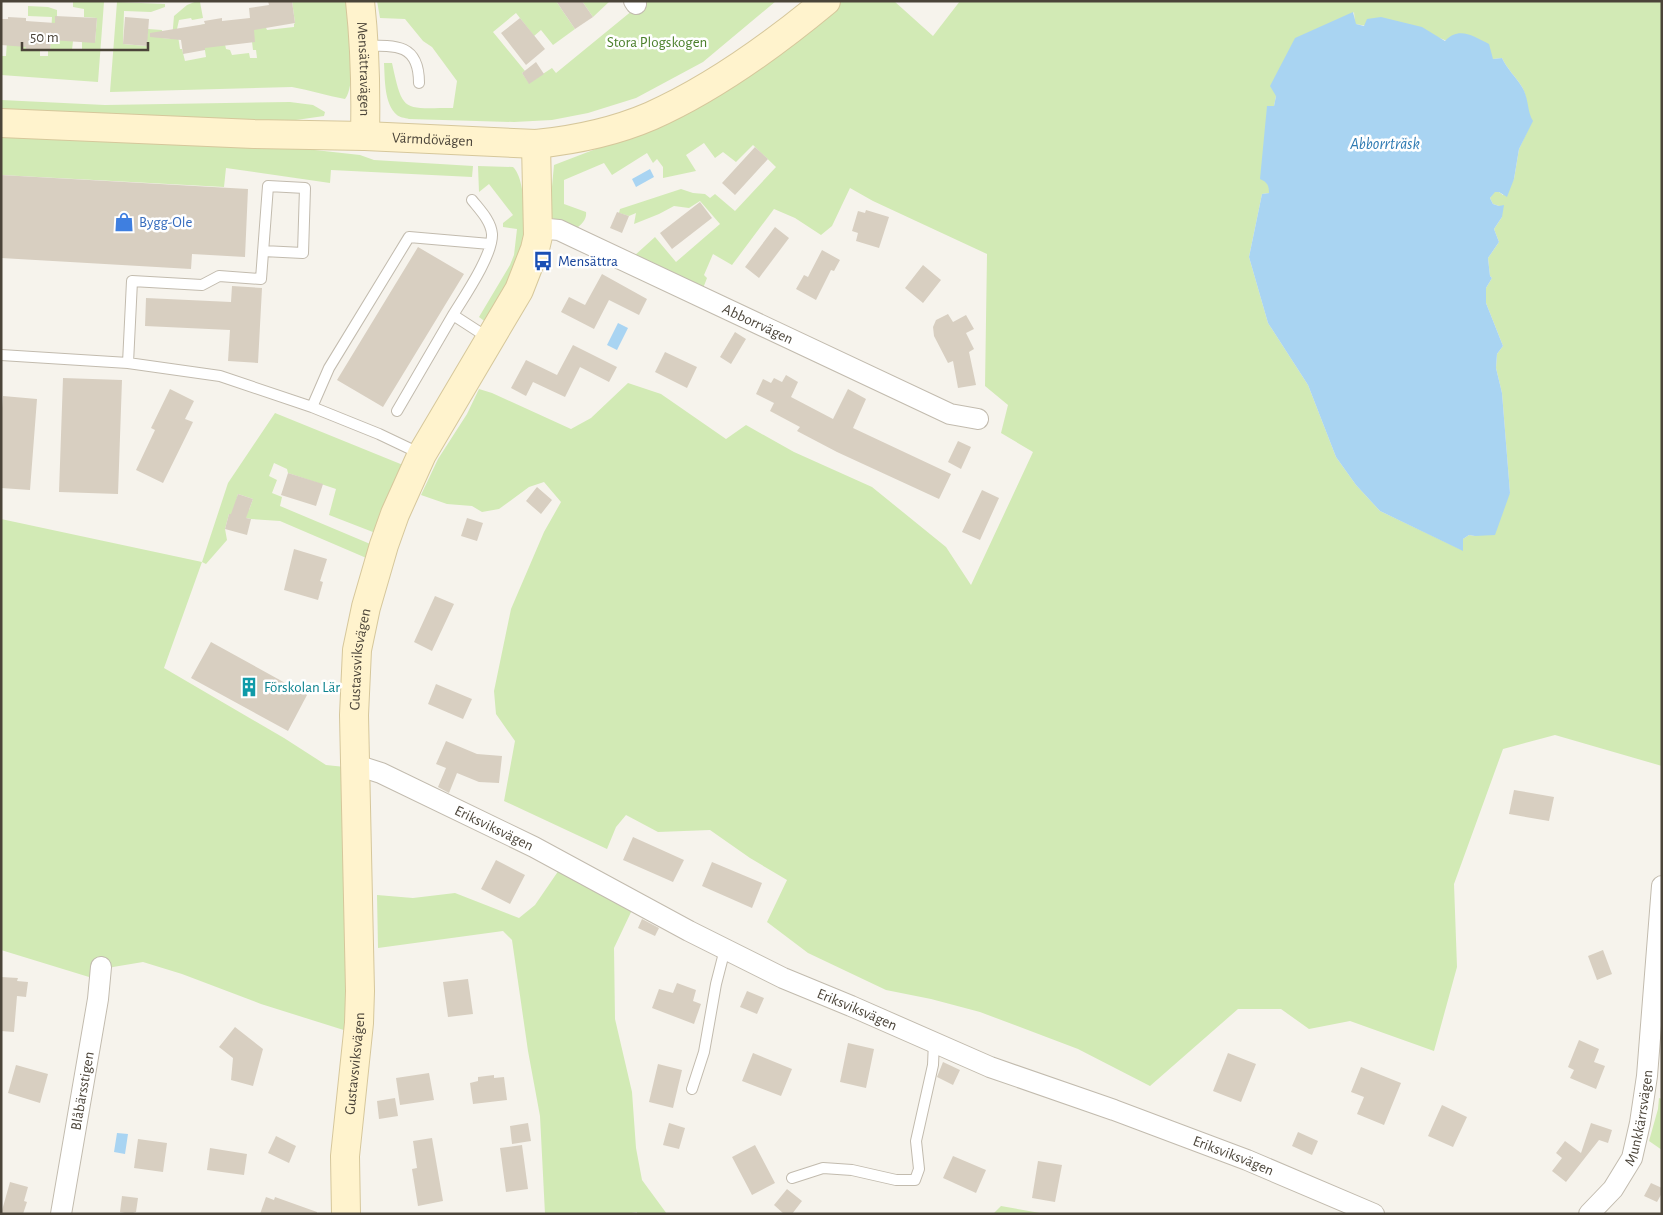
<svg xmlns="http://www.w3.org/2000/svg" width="1663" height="1215" viewBox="0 0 1663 1215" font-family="'Alegreya Sans',sans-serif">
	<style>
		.green { fill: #d2eab5; fill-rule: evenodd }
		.water { fill: #a9d4f2 }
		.building { fill: #d8cfc1 }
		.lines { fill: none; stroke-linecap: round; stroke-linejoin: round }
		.lane-casing { stroke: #c2bbae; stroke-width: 12 }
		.street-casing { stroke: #c2bbae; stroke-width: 22 }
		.secondary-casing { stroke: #d6c79b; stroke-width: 30 }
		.lane { stroke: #fff; stroke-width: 10 }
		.street { stroke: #fff; stroke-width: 20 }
		.secondary { stroke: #fff3cd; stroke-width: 28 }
		.labels { text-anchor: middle; stroke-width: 5; stroke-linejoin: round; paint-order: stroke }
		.park-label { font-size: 15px; fill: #4a7f2a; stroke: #fff }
		.street-label { font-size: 15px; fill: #4b4439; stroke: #fff }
		.shop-label { font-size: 15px; fill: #366cbe; stroke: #fff; text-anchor: start }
		.transit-label { font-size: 15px; fill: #164399; stroke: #fff; text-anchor: start }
		.culture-label { font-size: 15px; fill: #0d838f; stroke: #fff; text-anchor: start }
		.water-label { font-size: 16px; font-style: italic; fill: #2e7ab2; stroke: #fff }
	</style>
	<rect width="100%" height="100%" fill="#f6f3ec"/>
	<path class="green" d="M73 1 104 2 98 82 1 75V56H6L7 41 40 50V56H48V51H50L52 17 28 16V6L48 7 57 10V16L73 41 72 50H82V42H95L97 18 84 17V9L73 7Z
		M197 1 200 2 203 18 192 20 191 18 179 20 177 29 180 49H182L185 61 206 57 201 25 205 24 224 40 226 49 230 50 232 55 249 53 250 58H257L256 50H253L250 25 264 23 267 30 294 27V24L295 23 292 1H347C349 20 357 86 345 99 327 96 310 90 292 87L110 92 117 2 165 4V7L151 12 124 11 123 44 146 46 148 29 162 30V38L172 39 174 16 187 5Z
		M377 1H556L575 29 553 45 541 30 534 36 516 13 493 32 525 71 522 73 529 83 552 68 556 73 644 1H776L703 62 636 98 588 113 552 120 514 122 409 119C405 118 399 117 397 115 384 104 385 79 384 63H392C403 114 403 108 453 108L457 81 432 47 423 41 405 19 380 18Z
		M582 1H610L593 17Z
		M840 1H894L933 36 960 1H1662V766L1555 735 1503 749 1454 884 1457 967 1434 1051 1350 1021 1309 1029 1281 1009H1238L1150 1086 1078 1049 980 1012 931 999 886 990 808 953 767 922 787 880 750 858 710 830 658 832 626 815 616 827 607 849 504 801 515 741 496 714 494 691 511 609 544 532 561 502 544 482 529 487 499 509 482 512 472 506 447 504 421 495 438 459 467 414 479 389 492 393 571 429 591 418 628 383 661 394 726 439 746 425 794 452 872 487 946 547 971 585 1033 452 1001 433 1008 405 985 386 987 254 873 201 850 188 832 226 821 235 795 218 774 209 732 265 713 254 704 275 707 278 702 291 634 256 655 237 676 262 720 224 700 201 689 208 674 206 659 214 634 224 636 213 629 216 619 213 620 209 681 189 693 193 705 194 710 198 715 194 735 211 776 167 753 145 736 162 723 152 715 158 704 143 686 155 696 171 663 178V167L657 159 653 163 647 153 612 175 604 163 564 180V204L586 212C587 219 582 224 577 228L552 218 550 208 554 165 614 142 819 20ZM1354 12 1355 24 1437 37 1493 59 1502 58C1507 69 1516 77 1522 87 1528 98 1526 111 1532 121L1519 149 1514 179 1503 195 1499 192H1494L1490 198 1493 204 1499 206 1502 217 1494 229 1499 242 1488 258 1490 276 1492 278 1486 288V303L1503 346 1497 354 1496 368 1502 393 1510 493 1475 536 1469 535 1463 539 1462 550 1380 511 1356 485 1336 457 1308 385 1268 323 1249 257 1262 194 1269 193V186L1266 182 1267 106H1274L1276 96Z
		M1 100 105 105 290 102 313 105 325 112 324 116 282 122 1 111Z
		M1 132 243 142 360 155 374 160 473 166 472 177 331 170 330 183 226 168 224 187 1 175Z
		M478 166 513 167C528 181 526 242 519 261 511 282 497 303 487 323L479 317 510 265 514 255 517 229 503 227V223L513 215 489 184 479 192Z
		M275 413 403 465 378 534 329 515 336 489 288 473 287 469 274 463 269 476 277 480 272 493 282 497 280 506 375 546 371 560 280 521 251 519 229 514 225 529 227 540 206 564 202 562 164 668 284 738 326 765 345 767 350 1032 261 1004 182 974 143 962 113 967 89 977 1 950V519L202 562 228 483ZM238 494 253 499 249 510 235 505Z
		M559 870 632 910 614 948 615 1019 632 1092 636 1148 642 1180 667 1214H637V1212L626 1214H545L540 1116 528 1051 512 940 503 931 378 948 377 895 413 898 455 893 519 918 535 905Z
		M1659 1098 1662 1099V1150L1649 1141 1658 1109Z
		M1001 1206 1040 1213 1041 1214H993Z"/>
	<path class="water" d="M1353 12 1356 24 1364 26 1367 19 1381 17 1422 27 1445 41C1459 26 1473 36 1489 44L1493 59 1502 58C1507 69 1516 77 1522 87 1529 98 1527 112 1533 121L1519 149 1514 179 1507 197 1499 192H1495L1490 198 1493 204 1499 206 1504 205 1502 217 1494 229 1499 242 1488 258 1490 276 1492 278 1486 288V303L1503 346 1497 354 1496 368 1502 393 1510 493 1495 535 1475 536 1469 535 1463 539V551L1380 511 1356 485 1336 457 1308 385 1268 323 1249 257 1262 194 1269 193C1269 185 1267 182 1260 179L1267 106H1274L1276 96 1270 86 1295 38Z
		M650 169 654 177 636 187 632 179Z
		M618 323 628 328 617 350 607 345Z
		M117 1133 128 1134 125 1154 114 1152Z"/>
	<path class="building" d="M268 1H292L295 23 254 30 255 42 205 48V50L183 54 181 40 150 37V33L205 24 204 21 222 18V21L250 18 249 8 269 5Z
		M556 1H582L593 17 575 29Z
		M55 16 97 18 95 43 51 40 50 51 26 49V47L1 45V19H8V17L26 18V21L55 23Z
		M125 17 149 19 147 46 123 44Z
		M520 18 545 49 526 65 501 33Z
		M536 62 544 74 529 84 522 73Z
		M755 147 768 159 735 195 722 183Z
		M1 175 248 189 245 257 192 254 191 269 1 258Z
		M700 202 712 218 672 249 660 233Z
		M866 210 889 217 879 248 856 241 858 233 852 231 858 211 865 213Z
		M617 212 629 216 622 233 610 228Z
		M775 227 789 238 759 278 745 267Z
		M418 247 464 274 383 407 337 380Z
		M822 250 840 260 834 271 831 270 816 300 796 289 804 275 808 277Z
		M923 265 941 280 923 303 905 288Z
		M602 274 647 299 639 315 609 300 594 329 561 312 569 297 585 305Z
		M232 286 262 288 258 363 228 361 230 330 145 326 146 298 231 302Z
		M948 314 953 322 966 315 974 329 966 333 974 349 969 352 976 385 958 388 953 361 948 363 934 336 933 327 936 320Z
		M735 332 746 339 731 364 720 357Z
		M573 345 617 367 609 382 580 367 565 397 533 382 526 396 511 388 526 360 557 375Z
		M665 352 697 367 687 388 655 372Z
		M786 375 798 382 791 397 833 419 848 389 866 399 853 428 951 474 939 499 837 452 797 431 800 427 770 411 774 403 756 394 763 379 771 383 774 378 782 382Z
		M63 378 122 380 118 494 59 492Z
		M170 389 194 401 185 419 193 422 163 483 136 470 155 430 151 428Z
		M3 396 37 399 30 490 1 488V420Z
		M958 441 971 447 961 469 948 462Z
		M288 473 323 484 316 506 281 495Z
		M537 487 552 500 541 514 526 501Z
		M982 490 999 498 980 540 962 532Z
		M238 494 253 499 246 518 251 519 247 535 225 529 229 514H231Z
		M467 518 483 523 477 541 461 536Z
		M294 549 327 559 320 581 323 582 318 600 284 590Z
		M435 596 454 604 432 651 414 642Z
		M211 642 307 695 288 731 191 678Z
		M436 684 472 699 463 719 428 704Z
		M446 741 477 754 502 756 499 783 479 782 457 773 449 793 438 787 446 768 436 764Z
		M1514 790 1554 797 1549 821 1509 814Z
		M633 837 684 860 673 882 623 860Z
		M496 860 525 875 510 904 481 889Z
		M712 862 762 883 752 908 702 886Z
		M642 919 659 928 655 936 638 928Z
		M1603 950 1612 974 1597 980 1588 956Z
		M1 977 18 978 17 981 28 982 26 997 17 996 14 1032 1 1031Z
		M468 979 473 1014 448 1017 443 982Z
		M677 983 696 990 693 1001 701 1004 694 1024 652 1008 659 989 673 993Z
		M747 991 764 998 757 1014 740 1007Z
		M235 1027 263 1049 253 1086 231 1080 233 1058 219 1047Z
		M1579 1040 1599 1049 1594 1062 1605 1066 1596 1089 1570 1078 1574 1070 1568 1067Z
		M848 1043 874 1049 866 1088 840 1082Z
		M753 1053 792 1069 781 1096 742 1081Z
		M1228 1053 1256 1064 1241 1102 1213 1091Z
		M943 1062 960 1070 953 1085 937 1077Z
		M658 1064 682 1070 673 1108 649 1102Z
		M16 1065 48 1074 40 1103 8 1093Z
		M1361 1067 1401 1083 1384 1125 1357 1114 1364 1097 1351 1092Z
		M429 1073 434 1100 400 1105 396 1078Z
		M494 1075V1078L504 1077 507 1100 473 1104 470 1083 478 1081V1077Z
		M395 1098 398 1116 379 1119 377 1101Z
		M1442 1105 1467 1117 1453 1147 1428 1136Z
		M528 1123 531 1141 512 1144 510 1126Z
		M669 1123 685 1128 679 1149 663 1145Z
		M1591 1123 1612 1130 1608 1143 1599 1140 1566 1182 1552 1171 1562 1158 1556 1153 1565 1141 1581 1153Z
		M1298 1132 1318 1141 1312 1155 1292 1146Z
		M276 1136 296 1146 289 1163 268 1153Z
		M432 1138 443 1201 418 1206 412 1169 417 1168 413 1141Z
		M138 1139 167 1143 163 1172 134 1168Z
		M522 1145 528 1189 506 1192 500 1148Z
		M755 1145 775 1183 752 1195 732 1157Z
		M210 1148 247 1154 244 1175 207 1170Z
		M953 1156 986 1170 976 1193 943 1178Z
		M1038 1161 1062 1165 1055 1202 1032 1198Z
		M10 1182 28 1187 24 1201 27 1202 23 1214H1Z
		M1651 1183 1662 1188V1193L1657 1202 1644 1196Z
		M787 1189 802 1201 792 1214H784L774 1205Z
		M122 1196 138 1198 136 1212 130 1214 120 1212Z
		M266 1197 274 1200 275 1197 317 1212V1214H260Z"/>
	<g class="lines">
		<defs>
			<path id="lane" d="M365 46C396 45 419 44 419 83
				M472 200C480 210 491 221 492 234 493 255 464 297 453 315L490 339
				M1 355 128 363 220 376 312 407 379 434 421 454
				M128 363 132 281 202 285 219 276 261 279 268 186 305 188 303 253 263 251
				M312 407 329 368 409 237 490 244
				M397 411 453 315
				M692 1089 704 1052 716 984 725 949
				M792 1178 823 1168 852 1170 896 1180H915L919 1169 916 1141 933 1065 934 1042"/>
			<g id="street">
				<path d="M634 1 636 4"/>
				<path id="s1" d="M538 228 559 230 578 239 950 414 978 419"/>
				<path id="s2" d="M356 765 381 773 534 847 689 931 783 978 851 1006 990 1067 1114 1110 1247 1160 1374 1214"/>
				<path id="s3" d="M61 1214 98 999 101 967"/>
				<path id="s4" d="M1589 1214 1613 1189 1632 1158 1640 1123 1647 1076 1662 886"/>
			</g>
			<g id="secondary">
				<path id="s5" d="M360 1C365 46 366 91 365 136"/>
				<path id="s6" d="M1 123 254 134 365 136 536 144C575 140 614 132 651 116 714 88 773 45 826 1"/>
				<path id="s7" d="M346 1214 345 1156 359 1023 360 991 354 715 357 650 366 607 384 545 395 514 422 454 519 290 535 249 538 236 536 144"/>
			</g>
		</defs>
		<use href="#lane" class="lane-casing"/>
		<use href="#street" class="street-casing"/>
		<use href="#secondary" class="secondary-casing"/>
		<use href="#lane" class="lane"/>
		<use href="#street" class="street"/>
		<use href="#secondary" class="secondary"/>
	</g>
	<defs>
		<symbol id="shop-bare" viewBox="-9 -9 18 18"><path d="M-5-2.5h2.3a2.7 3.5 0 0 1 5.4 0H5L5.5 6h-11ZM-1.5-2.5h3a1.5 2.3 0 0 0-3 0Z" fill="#3f7fe0" stroke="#fff" stroke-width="2.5" paint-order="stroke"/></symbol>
		<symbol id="bus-bare" viewBox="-9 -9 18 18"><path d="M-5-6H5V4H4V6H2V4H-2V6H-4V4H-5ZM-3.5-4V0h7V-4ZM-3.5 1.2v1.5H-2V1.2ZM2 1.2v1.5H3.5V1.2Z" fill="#1a4fb4" stroke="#fff" stroke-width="2.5" paint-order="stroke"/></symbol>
		<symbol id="building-bare" viewBox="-9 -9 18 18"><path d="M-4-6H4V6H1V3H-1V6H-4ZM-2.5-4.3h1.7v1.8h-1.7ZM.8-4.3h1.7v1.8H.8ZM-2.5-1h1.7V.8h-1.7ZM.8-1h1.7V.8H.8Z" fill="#0f9aa8" stroke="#fff" stroke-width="2.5" paint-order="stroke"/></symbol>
	</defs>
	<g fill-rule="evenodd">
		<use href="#shop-bare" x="110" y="208" width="28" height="28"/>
		<use href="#bus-bare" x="529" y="247" width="28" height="28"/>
		<use href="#building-bare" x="235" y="673" width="28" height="28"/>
	</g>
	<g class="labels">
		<g class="park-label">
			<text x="657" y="47">Stora Plogskogen</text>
		</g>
		<g class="street-label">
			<text dy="5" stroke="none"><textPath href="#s5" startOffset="68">Mensättravägen</textPath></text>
			<text dy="5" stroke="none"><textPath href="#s6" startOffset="432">Värmdövägen</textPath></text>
			<text dy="5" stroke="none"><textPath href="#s1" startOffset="241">Abborrvägen</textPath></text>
			<text dy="5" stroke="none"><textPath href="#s7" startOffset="556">Gustavsviksvägen</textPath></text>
			<text dy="5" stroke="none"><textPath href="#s2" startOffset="152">Eriksviksvägen</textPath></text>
			<text dy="5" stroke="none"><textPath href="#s2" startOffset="558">Eriksviksvägen</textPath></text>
			<text dy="5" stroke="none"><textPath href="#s7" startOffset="151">Gustavsviksvägen</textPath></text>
			<text dy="5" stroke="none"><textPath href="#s3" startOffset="125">Blåbärsstigen</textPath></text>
			<text dy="5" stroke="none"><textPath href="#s4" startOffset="112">Munkkärrsvägen</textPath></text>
			<text dy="5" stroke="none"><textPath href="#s2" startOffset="962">Eriksviksvägen</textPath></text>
		</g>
		<g class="shop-label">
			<text x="139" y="227">Bygg-Ole</text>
		</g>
		<g class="transit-label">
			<text x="558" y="266">Mensättra</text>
		</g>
		<g class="culture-label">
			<text x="264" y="692">Förskolan Lär</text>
		</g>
		<g class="water-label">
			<text x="1385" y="149">Abborrträsk</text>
		</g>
	</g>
	<rect width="1663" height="1215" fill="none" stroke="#4b4439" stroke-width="5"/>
	<path d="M22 42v8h126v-8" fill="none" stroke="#4b4439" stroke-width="2.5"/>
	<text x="30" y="42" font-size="15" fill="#4b4439" stroke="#ffffff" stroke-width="4" paint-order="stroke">50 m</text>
</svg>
